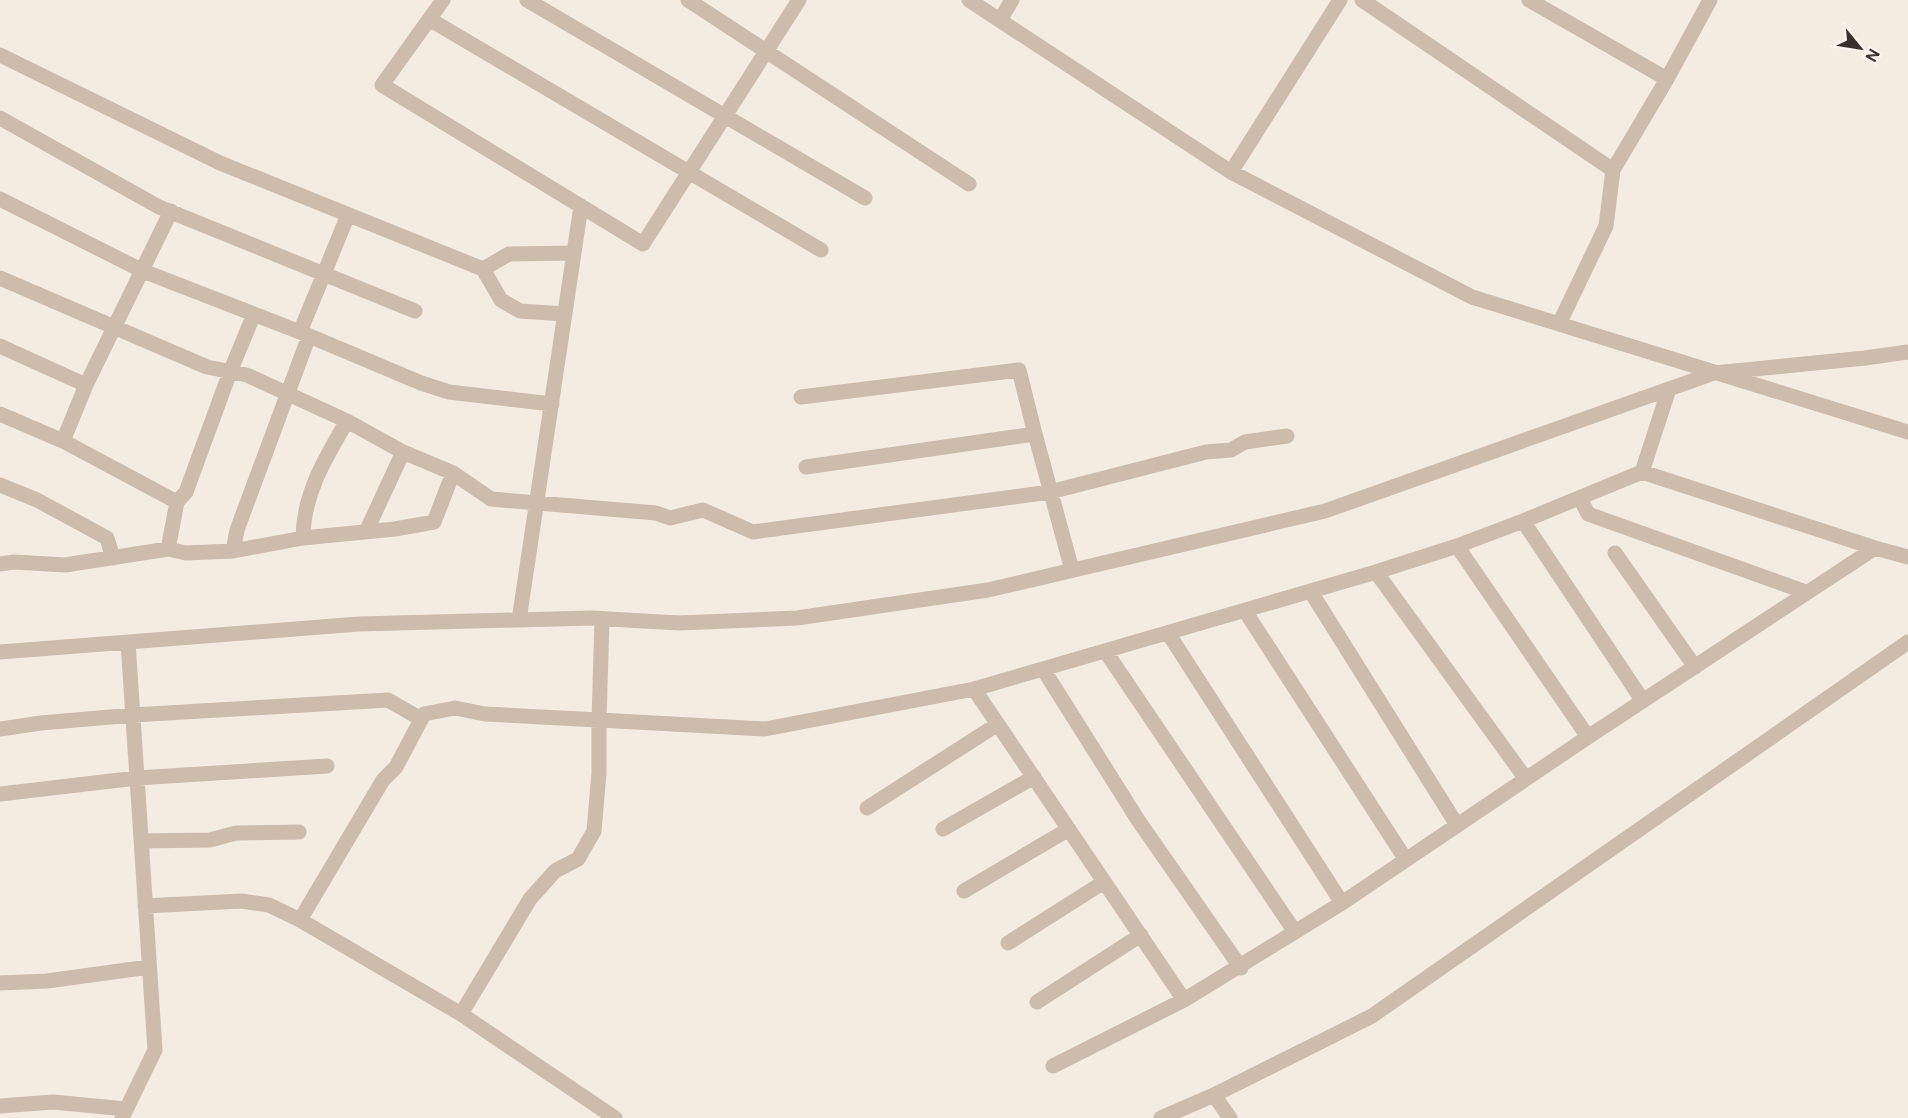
<svg xmlns="http://www.w3.org/2000/svg" width="1908" height="1118" viewBox="0 0 1908 1118" font-family="'DM Sans',sans-serif">
	<style>
		.lines { fill: none; stroke-linecap: round; stroke-linejoin: round }
		.minor { stroke: #cdbbac; stroke-width: 15 }
	</style>
	<rect width="100%" height="100%" fill="#f4ebe1"/>
	<g class="lines">
		<path class="minor" d="M443 0 382 85 643 244 799 0
			M527 0 865 198
			M688 0 969 184
			M969 0 1231 172 1472 297 1908 432
			M1362 0 1613 170 1606 226 1559 324
			M1529 0 1667 79
			M429 19 821 250
			M1000 20 1012 0
			M0 55 220 163 483 269 509 254 574 253
			M0 118 159 207 415 311
			M1613 170 1667 79 1710 0
			M1231 172 1340 0
			M0 199 143 271 300 332 421 383 449 392 552 404
			M483 269 501 300 520 311 565 314
			M0 278 207 367 247 375 347 421 403 452 453 473 491 499 656 513 670 518 703 510 753 532 1050 492 1206 452 1231 450 1245 442 1287 436
			M300 332 348 215
			M0 346 86 385
			M801 397 1019 370 1035 434 806 467
			M0 414 63 441 177 502
			M1035 434 1072 570
			M63 441 86 385 171 211
			M1642 472 1523 521 1457 546 1376 572 974 689 1184 1000 1342 903 1588 737 1875 548 1642 472 1669 389
			M0 485 37 500 107 538 113 558
			M1580 498 1588 514 1806 592
			M1523 521 1643 701
			M366 532 403 452
			M303 538C303 494 326 457 347 421
			M1457 546 1588 737
			M1875 548 1908 557
			M168 549 177 502 186 492 230 372 254 314
			M233 551 237 530 309 336
			M1615 553 1695 667
			M0 564 14 562 65 565 168 549 186 553 233 551 303 538 395 529 434 522 453 473
			M1376 572 1526 779
			M1311 592 1457 825
			M1245 611 1406 860
			M602 619 599 720 765 729 974 689
			M519 620 581 206
			M1168 633 1342 903
			M0 652 359 624 591 618 679 623 797 618 988 590 1325 511 1714 373 1865 358 1908 352
			M1106 652 1295 932
			M1043 669 1138 820 1241 968
			M0 729 41 723 133 715 388 700 421 719
			M0 794 137 778 327 766
			M867 808 998 724
			M943 829 1034 777
			M141 841 210 840 236 833 299 832
			M964 891 1069 829
			M145 906 241 901 269 905 300 920 461 1014 615 1118
			M300 920 383 780 396 767 424 714 455 708 485 714 599 720V773L594 831 578 859 555 871 530 899 461 1014
			M1008 943 1104 882
			M0 983 47 981 149 967
			M1037 1002 1141 935
			M1053 1066 1184 1000
			M1214 1095 1230 1118
			M0 1106 53 1102 126 1109
			M122 1118 155 1050 128 642
			M1161 1118 1214 1095 1372 1016 1908 642"/>
	</g>
	<g transform="translate(1860 48) rotate(120)" stroke="#fbf5ee" stroke-width="4.5" paint-order="stroke">
	<path d="M0-4.5L10 22L0 15L-10 22Z" fill="#3b302b"/>
	<text y="-9" font-size="16" font-weight="bold" text-anchor="middle" fill="#3b302b">N</text>
	</g>
</svg>
